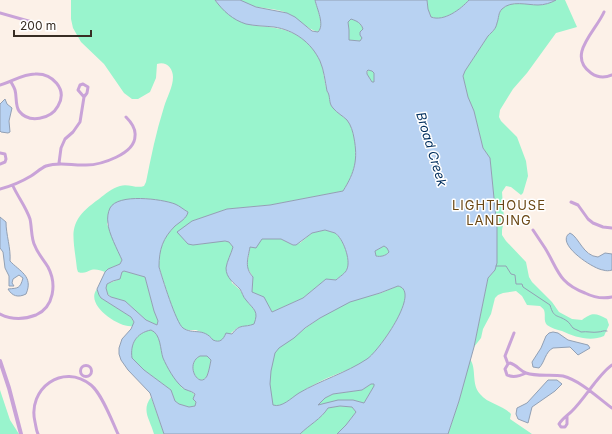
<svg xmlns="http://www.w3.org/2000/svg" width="612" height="434" viewBox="0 0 612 434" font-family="Inter,sans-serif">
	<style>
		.green { fill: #99f4cd }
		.water { fill: #b8d2f2; stroke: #92a0b4; fill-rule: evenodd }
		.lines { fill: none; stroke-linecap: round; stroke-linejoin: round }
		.stream { stroke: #92a0b4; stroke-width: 1 }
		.minor { stroke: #c9a3d8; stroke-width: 3 }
		.tertiary { stroke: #c9a3d8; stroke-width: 4 }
		.labels { text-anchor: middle; stroke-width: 3; stroke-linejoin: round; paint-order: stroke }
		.water-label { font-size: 13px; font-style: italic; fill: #002e5d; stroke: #fff }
		.neighbourhood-label { font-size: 13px; letter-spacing: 1px; fill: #6a4714; stroke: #fff }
	</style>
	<rect width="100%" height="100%" fill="#fcf1e8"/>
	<path class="green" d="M71 0H215C220 7 238 20 247 24 253 26 262 26 268 27 291 29 310 39 320 61 324 70 324 81 327 91 331 96 328 103 333 108 337 113 343 116 347 120 351 125 353 132 354 138 358 159 355 172 343 191L270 205 227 209 192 221 184 240C197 251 214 237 229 242L233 247 226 268 232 283 240 290 246 300 256 312 257 317 254 324C248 327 243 325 237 328 231 332 227 339 220 341 213 343 212 337 207 335 204 333 199 331 196 330 190 330 186 331 181 327 176 323 162 275 159 267 159 249 163 238 175 226 179 222 186 218 188 212 168 199 141 195 118 202L107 224 122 260 120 264 108 269 105 272C100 270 96 269 91 270 86 272 84 274 78 272L77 269C73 233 66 222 99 199 105 194 112 188 120 186 128 183 136 189 144 186L146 182C151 157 156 132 164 107 167 97 173 87 173 77 173 68 166 61 157 64L156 78 150 92 138 99H132L124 93 104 64 81 42 73 28 71 19Z
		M240 0H315C317 9 325 25 318 32 307 29 299 19 289 14 273 6 255 11 240 0Z
		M427 0H469C461 9 444 22 431 17L428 9Z
		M556 0H565L577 27 556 33 527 73 513 89 500 110 499 117 501 121 517 137 526 161 528 176 523 193 521 195 511 187 506 186 502 192 504 220 502 230V235L506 241 526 262 529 277 532 282 552 302 559 312 572 319 582 320C592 312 596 313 607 319L609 325 604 336C590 342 575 337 562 331 557 330 551 328 547 325 543 320 546 316 544 310 543 308 541 307 540 306L527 305 522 296 516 291 503 293 498 295 495 298 491 314 483 329 481 338 474 347 488 278 495 270 496 266 497 228 490 158 483 148 474 111 468 97 463 76 465 71 488 36C492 32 496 29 497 23 499 18 498 13 502 9 511 0 527 5 538 5 544 5 551 3 556 0Z
		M351 19 357 20 361 25 363 29 362 38 360 41 349 40V30L348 22Z
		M368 70 372 71 374 73V82H372L367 74Z
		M325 230C328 231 332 232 335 233 343 238 351 260 347 269 346 273 339 277 336 280L326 279 303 298 272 312 264 298 252 292 253 277 247 267 250 247 262 239H281L293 245 300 243 312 233Z
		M384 246 387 248 389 252C386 256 380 257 376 256L375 251Z
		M124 271 145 277 154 311 158 321 157 325 146 320 125 301 111 297 108 294 106 288 107 284 120 279 122 272Z
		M398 286C423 291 378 350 369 358 358 367 338 373 325 379 318 382 312 386 306 389 299 393 284 406 277 406 274 406 273 405 271 404 270 389 268 366 275 352 279 345 288 342 294 337 312 323 330 310 351 301 361 298 371 296 381 293 387 291 392 288 398 286Z
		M97 289 99 295 101 298 131 317 134 323 133 326C120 329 84 305 97 289Z
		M151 330C161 334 160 349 164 358 169 368 176 378 182 388 192 391 198 394 195 406L189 407 179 404 175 401 171 390 144 370 131 358C130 344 136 333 151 330Z
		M200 356H207L211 360C210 365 209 371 207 376 199 390 184 364 200 356Z
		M470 359C477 369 471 384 480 394 488 404 503 405 511 414L510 419 532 434H448L459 401Z
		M371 384H374V386L364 403 353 400 317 406 325 398 333 394 362 390Z
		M0 390 10 420 19 434H0Z
		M151 397 164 434H154C150 419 141 411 151 397Z
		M340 406 352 407 356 412 346 425 337 434H300C309 425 321 419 328 408Z"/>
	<path class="water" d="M215 0H240L256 7 287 13 295 17 312 31 318 32C325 25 317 9 315 0H427L428 9 431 17C444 22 461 9 469 0H556C551 3 544 5 538 5 527 5 511 0 502 9 498 13 499 18 497 23 496 29 492 32 488 36L465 71 463 76 468 97 474 111 483 148 490 158 497 228V263L495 270 488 278 474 347 459 401 448 434H337L346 425 356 412 352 407 340 406 328 408C321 419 309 425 300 434H164L150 393 128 370 121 360 119 354V348L122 339 131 329 134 322 131 317 101 298 99 295 97 289 105 272 108 269 120 264 122 260C118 251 108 232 108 223 107 218 108 212 110 208 118 193 162 199 175 204 180 206 184 210 188 212 187 218 180 222 175 226 163 238 159 249 159 267 162 277 176 323 183 328 193 335 203 327 213 340 220 343 223 340 226 333L232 334C240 323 244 328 254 324 259 311 254 310 246 300 243 297 242 292 240 289 234 283 226 278 226 268 227 261 231 254 233 247L229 242 225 241 193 245 188 244 177 232 192 221 227 209 270 205 343 191C355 172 358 159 354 138 353 132 351 125 347 120 343 116 337 113 333 108 328 103 331 96 327 91 325 81 324 70 320 61 311 42 294 30 274 27 265 26 255 26 246 24 233 20 223 11 215 0ZM351 19C357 21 361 23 363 29L360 32V35L362 38 360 41 349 40V30L348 22ZM368 70 372 71 374 73V82H372L367 74V71ZM325 230C328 231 332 232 335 233 343 238 351 260 347 269 346 273 339 277 336 280L326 279 303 298 272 312 264 297 252 292 253 277C244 267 248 259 250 247L256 248 262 239H281L293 245H296L312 233ZM384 246 387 248 389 252C386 256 380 257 376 256L375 251ZM124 271 145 277 154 311 158 321 157 325 146 320 125 301 111 297 108 295 106 288 107 284 113 281 120 279 122 272ZM398 286C422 291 378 352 367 359 346 373 321 380 299 393 291 398 282 408 273 405L270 384 271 371 275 353 279 348 294 338 305 328 320 318 350 302 380 293ZM151 330C161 334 160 349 163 358 167 367 174 380 182 387 185 391 191 390 195 394L193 399 196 402 195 406 189 407 179 404 175 401 171 390 144 370 132 358C130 344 136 333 151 330ZM200 356H207L211 360C210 365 209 371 207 376 199 390 184 364 200 356ZM371 384H374V386L364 403 353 400H338L318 405 325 398 333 394 362 390Z
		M5 99 7 104 12 108 9 121 10 132 8 133 1 132 0 131V104Z
		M0 217 6 222C6 235 11 248 10 261 19 271 34 276 26 294 18 298 12 296 8 289 18 288 20 289 23 278L19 275 13 279 12 283 14 286H9V276L5 268 3 252 0 248Z
		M570 233C579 237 583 256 598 257L605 253 612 254V270C609 271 606 271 603 270 593 269 554 243 570 233Z
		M553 332 558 333 568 340 588 345 590 348 578 355 570 347 553 348C545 352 545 362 539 368L533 367 532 362 541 348 546 336 549 333Z
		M548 380H557L562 384 555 391 532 407 528 423 518 419 516 414 517 408 527 403Z"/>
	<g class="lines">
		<path class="stream" d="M496 266H506L511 274 515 275 516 284H522L523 287 550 305C554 319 557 314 567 321 570 323 571 326 573 328 576 330 578 330 581 332 587 331 593 333 598 332 602 332 603 330 607 331"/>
		<path class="minor" d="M604 12C596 31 566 55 591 73 598 78 605 78 612 75
			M0 13 32 22
			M0 85C11 82 23 74 35 74 52 73 68 89 58 106 51 119 29 124 19 111 15 105 17 97 15 90 14 87 12 84 11 82
			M0 153 5 154 6 159 5 162 0 164
			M59 163 61 148 65 139 73 132 80 122 84 97 87 93 88 87 83 84 80 85 78 90 84 97
			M0 189C12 186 21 182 31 176 36 173 41 168 46 166 60 161 73 166 86 165 101 165 135 154 135 136 136 129 131 122 126 117
			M571 202 578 205 588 219 593 223 603 227 612 228
			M533 230C537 236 541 242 545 248 558 269 558 283 585 293 593 297 603 299 612 297
			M0 314C12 320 23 320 36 315 54 307 57 284 48 267 44 260 38 254 35 246 31 239 32 228 30 219 26 207 18 197 13 186
			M508 364 505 356 514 333
			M80.5 371a5.5 5.5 0 1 1 11 0a5.5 5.5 0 1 1-11 0Z
			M526 373C520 376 513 378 507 375L505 369 508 364 510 363C517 365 520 371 526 373 537 377 551 374 563 376 581 381 597 397 612 408
			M567 416V424L565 427H561L559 424C562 419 568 415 572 411 586 397 598 375 612 365
			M38 434C36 430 36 426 35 422 27 389 63 362 91 385 102 394 112 421 118 434"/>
		<path class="tertiary" d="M0 361 9 388 21 434"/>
	</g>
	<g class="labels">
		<g class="water-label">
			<text transform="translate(432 149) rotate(73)" y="5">Broad Creek</text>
		</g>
		<g class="neighbourhood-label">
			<text x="499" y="210">LIGHTHOUSE<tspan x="499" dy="15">LANDING</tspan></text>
		</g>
	</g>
	<path d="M14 30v6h77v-6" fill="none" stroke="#382d24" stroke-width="2"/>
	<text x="20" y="30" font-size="12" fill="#382d24" stroke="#ffffff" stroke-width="3" paint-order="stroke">200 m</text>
</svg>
